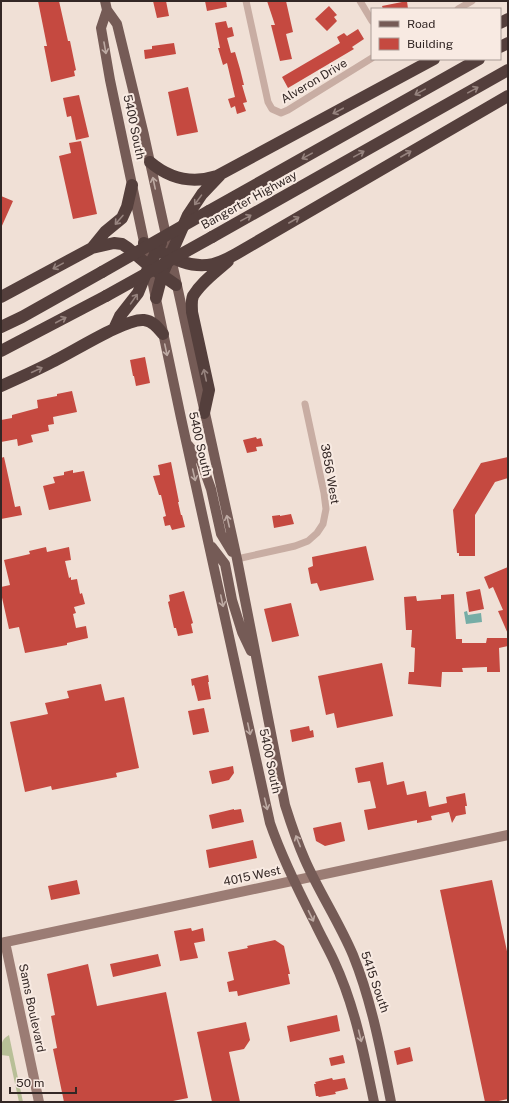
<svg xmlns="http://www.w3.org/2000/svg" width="509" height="1103" viewBox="0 0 509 1103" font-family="'Public Sans',sans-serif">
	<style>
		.green { fill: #b8bf97 }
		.water { fill: #76ada6 }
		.building { fill: #c54940 }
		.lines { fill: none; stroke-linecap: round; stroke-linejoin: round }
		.street { stroke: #c8ada3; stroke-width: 7 }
		.secondary { stroke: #9b7c74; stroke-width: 10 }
		.primary { stroke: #755b56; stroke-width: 10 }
		.highway { stroke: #543f3c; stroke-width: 12 }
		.highway-bridge { stroke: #543f3c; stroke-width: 12 }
		.oneway { stroke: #bdaaa3 }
		.oneway2 { stroke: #96837e }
		.labels { text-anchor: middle; stroke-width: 4; stroke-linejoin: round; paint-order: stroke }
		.street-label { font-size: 12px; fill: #332725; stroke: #f8eae2 }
	</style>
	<rect width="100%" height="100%" fill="#f0e0d6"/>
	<path class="green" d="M9 1035 23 1102H19L9 1056 1 1055C1 1047 0 1040 9 1035Z"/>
	<path class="water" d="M467 611 468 615 481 613 482 622 466 624 464 612Z"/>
	<path class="building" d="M38 1H59L68 41H70L76 70 74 71 75 76 51 82 44 46H47Z
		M153 1H166L169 16 157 18Z
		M205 1H226L227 7 207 11Z
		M267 1H286L293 32 286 34 292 59 280 61 271 25H275Z
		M407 1 408 9H383L382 6Z
		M329 6 337 15 334 17 337 21 327 31 315 19Z
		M226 21 228 28 232 27 234 36 227 38 231 53 235 52 240 69 244 85H242L247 102 243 103 246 111 237 114 235 106 231 108 228 99 235 97 227 63 223 65 218 48H220L215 23Z
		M358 29 364 39 352 47 354 49 288 88 282 77 340 43 337 37 344 33 347 36Z
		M174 43 176 54 145 59 144 50 152 49V46Z
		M188 87 198 132 177 136 168 92Z
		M79 95 89 137 76 140 71 116 67 117 63 98Z
		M81 141 97 214 73 219 59 156 71 153 69 143Z
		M1 196 13 201 1 228Z
		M145 357 150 383 136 386 134 376H133L130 360Z
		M72 391 77 412 53 417 54 424 48 425 49 431 31 435 33 442 18 446 17 439 1 442V420L12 418V415L38 408 37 400 57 396V394Z
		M256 437 257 439 261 438 263 446 256 447 257 451 247 453 243 440Z
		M4 457 15 507 20 506 22 515 1 519V458Z
		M508 457V478L495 482 475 515V556H459V553H457L453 510 481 463Z
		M171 462 179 502H178L181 515H182L185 527 172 530 170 525 165 526 163 517 166 516 161 495H159L153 476 160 475 158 465Z
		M73 470V473L84 471 91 501 49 510 43 486 55 483 53 477 64 475V472Z
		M291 514 294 524 274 528 272 516 280 515V516Z
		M366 546 374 580 320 591 317 583 311 584 308 568 313 566 312 557Z
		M46 547 47 552 69 547 71 560 65 561 69 578 71 577V580L77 579 80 594 82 593 85 604 74 607 76 613 73 614 76 628 86 626 88 638 67 643V645L25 653 19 627 9 629 1 593V587L10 585 4 560 30 554 29 551Z
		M508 567V634L498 611 503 610 493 587 489 589 484 577Z
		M480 589 484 609 469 612 466 592Z
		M184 591 193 623 191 624 193 633 178 636 176 628H174L168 602 170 601 169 595Z
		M454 594 456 639H462V643H486L487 638H508V646L499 648 500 672H487V667L462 668 463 672H442L441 687 408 684 409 672H414L415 648 411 647 412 630H406L404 597 416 596 417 601 441 599V595Z
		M291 603 299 636 272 642 264 609Z
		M382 663 393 716 337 728 334 713 326 715 318 676Z
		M208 675 209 682H208L211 699 198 701 194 685 192 686 191 679Z
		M101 684 105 701 124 697 139 768 116 773 117 777 52 790 51 786 25 792 10 722 48 714 45 703 69 698 67 691Z
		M204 708 209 732 193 735 188 711Z
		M309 726 310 731 313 730 314 737 292 742 290 730Z
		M383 762 387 785 404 781 407 795 426 791 429 807 447 803 446 797 465 793 467 806H465L466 814 456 816 452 823 449 812 431 816 432 820 417 823V820L368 830 364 810 376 808 370 781 358 783 355 768Z
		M233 766 234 773 229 780 212 784 209 771Z
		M234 809V810L241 809 244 822 212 829 209 815Z
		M341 822 345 841 325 846 316 841 313 828Z
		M253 840 257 858 209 868 206 850Z
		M77 880 80 894 51 900 48 886Z
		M492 880 508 956V1099L494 1102H485L440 890Z
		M191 928 192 931 203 928 205 941 194 943 198 958 180 961 174 931Z
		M275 940 284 946 290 974H288L290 984 238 996 237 991 229 992 227 982 234 980 228 952 248 948 247 946Z
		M158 954 161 966 113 977 110 964Z
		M88 964 97 1006 166 992 188 1098 168 1102H64L53 1049 57 1048 51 1016 55 1015 47 974Z
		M337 1015 340 1031 290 1042 287 1026Z
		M246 1022 250 1040 244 1049 229 1052 240 1102H212L197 1032Z
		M410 1047 413 1061 397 1065 394 1051Z
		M343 1055 345 1063 331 1066 329 1058Z
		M332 1078 333 1080 345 1078 348 1089 335 1092 336 1094 319 1097 318 1096H316L314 1084H316L315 1082Z"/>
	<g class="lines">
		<path class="street" d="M246 1 268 102 272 109 281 113 288 110 372 58
			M360 1 372 21
			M458 9 472 1
			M237 559 295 546 308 541 317 533 323 524 326 509 324 493 305 404"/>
		<path class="secondary" d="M5 942 39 1102
			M1 943 508 835"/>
		<path class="primary" d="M105 1 107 10 117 24 144 135 237 559 285 805C291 824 297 842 305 860 319 892 339 922 353 955 372 1002 381 1052 391 1102
			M107 10 101 28 110 80 181 418 270 823C282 858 298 890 315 923 321 936 328 948 334 961 355 1006 364 1054 374 1102
			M188 445 201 461 211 489 221 534 232 552
			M212 547 225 564 232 600 242 632 251 651"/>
		<path class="highway" d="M500 23 508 19
			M500 47 508 43
			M150 162C170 179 192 184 217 176L434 59
			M209 211 479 59
			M212 237 508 70
			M144 243C165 254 188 270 213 264 221 262 229 258 236 254L508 96
			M92 248 105 232 122 218 127 207 132 185
			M1 297 92 248 114 243 122 244 128 248 149 266 176 285
			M156 298 162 275 188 215 202 194 220 175
			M1 327 22 317 102 272
			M114 329 120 316 138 293 149 266 161 243
			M1 351 106 296
			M1 386C19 378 37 370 54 361 73 352 126 318 144 320 153 321 158 328 163 334
			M204 413 209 390 192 312C192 307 191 301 193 296 201 282 216 272 228 261"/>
		<path class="highway-bridge" d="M102 272 209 211
			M106 296 212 237"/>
	</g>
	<defs><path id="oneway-shaft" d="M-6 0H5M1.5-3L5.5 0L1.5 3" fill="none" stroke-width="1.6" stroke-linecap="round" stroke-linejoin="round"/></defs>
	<g class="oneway">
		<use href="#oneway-shaft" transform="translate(105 48) rotate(80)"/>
		<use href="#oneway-shaft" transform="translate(154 183) rotate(-102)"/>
		<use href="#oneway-shaft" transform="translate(166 350) rotate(78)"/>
		<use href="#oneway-shaft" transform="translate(194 475) rotate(77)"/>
		<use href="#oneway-shaft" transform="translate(228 521) rotate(-103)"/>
		<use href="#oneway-shaft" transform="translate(222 601) rotate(78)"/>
		<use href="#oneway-shaft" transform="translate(249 729) rotate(78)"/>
		<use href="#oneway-shaft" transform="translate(266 804) rotate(76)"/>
		<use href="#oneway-shaft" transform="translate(298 841) rotate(-112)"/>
		<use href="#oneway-shaft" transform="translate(311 916) rotate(64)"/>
		<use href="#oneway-shaft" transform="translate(360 1036) rotate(76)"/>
	</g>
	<g class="oneway2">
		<use href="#oneway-shaft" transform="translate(473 90) rotate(-29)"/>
		<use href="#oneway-shaft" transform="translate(420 92) rotate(151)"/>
		<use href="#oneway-shaft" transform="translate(338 111) rotate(152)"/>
		<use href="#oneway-shaft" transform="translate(359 154) rotate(-29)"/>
		<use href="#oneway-shaft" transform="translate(406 154) rotate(-30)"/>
		<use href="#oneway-shaft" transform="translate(307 156) rotate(151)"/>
		<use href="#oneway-shaft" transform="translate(198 200) rotate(126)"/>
		<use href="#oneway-shaft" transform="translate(246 218) rotate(-29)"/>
		<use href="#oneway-shaft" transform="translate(119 220) rotate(131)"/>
		<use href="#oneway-shaft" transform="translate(294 220) rotate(-30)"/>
		<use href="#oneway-shaft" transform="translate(58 266) rotate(151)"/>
		<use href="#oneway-shaft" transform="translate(134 299) rotate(-55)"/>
		<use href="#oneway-shaft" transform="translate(61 320) rotate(-28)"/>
		<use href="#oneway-shaft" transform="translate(37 370) rotate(-25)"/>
		<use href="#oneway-shaft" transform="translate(205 375) rotate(-102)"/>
	</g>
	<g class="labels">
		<g class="street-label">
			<text transform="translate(314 81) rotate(-31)" y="4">Alveron Drive</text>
			<text transform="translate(134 127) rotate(78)" y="4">5400 South</text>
			<text transform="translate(249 200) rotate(-29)" y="4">Bangerter Highway</text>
			<text transform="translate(200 444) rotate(77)" y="4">5400 South</text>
			<text transform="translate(330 474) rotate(80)" y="4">3856 West</text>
			<text transform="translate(270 761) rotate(78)" y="4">5400 South</text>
			<text transform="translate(252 876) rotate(-12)" y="4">4015 West</text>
			<text transform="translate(375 982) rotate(71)" y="4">5415 South</text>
			<text transform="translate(32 1008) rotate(78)" y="4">Sams Boulevard</text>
		</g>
	</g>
	<rect width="509" height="1103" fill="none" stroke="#332725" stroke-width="4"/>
	<rect x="371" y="8" width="130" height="52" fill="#f8eae2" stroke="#a99c96"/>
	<rect x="379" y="21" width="20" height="6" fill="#755b56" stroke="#a99c96"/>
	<text x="407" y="28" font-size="12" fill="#332725">Road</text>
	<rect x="379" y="38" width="20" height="12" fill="#c54940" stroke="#a99c96"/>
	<text x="407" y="48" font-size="12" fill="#332725">Building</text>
	<path d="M10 1087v6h66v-6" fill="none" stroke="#332725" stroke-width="2"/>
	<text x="16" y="1087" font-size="12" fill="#332725" stroke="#f8eae2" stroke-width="3" paint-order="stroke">50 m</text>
</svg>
